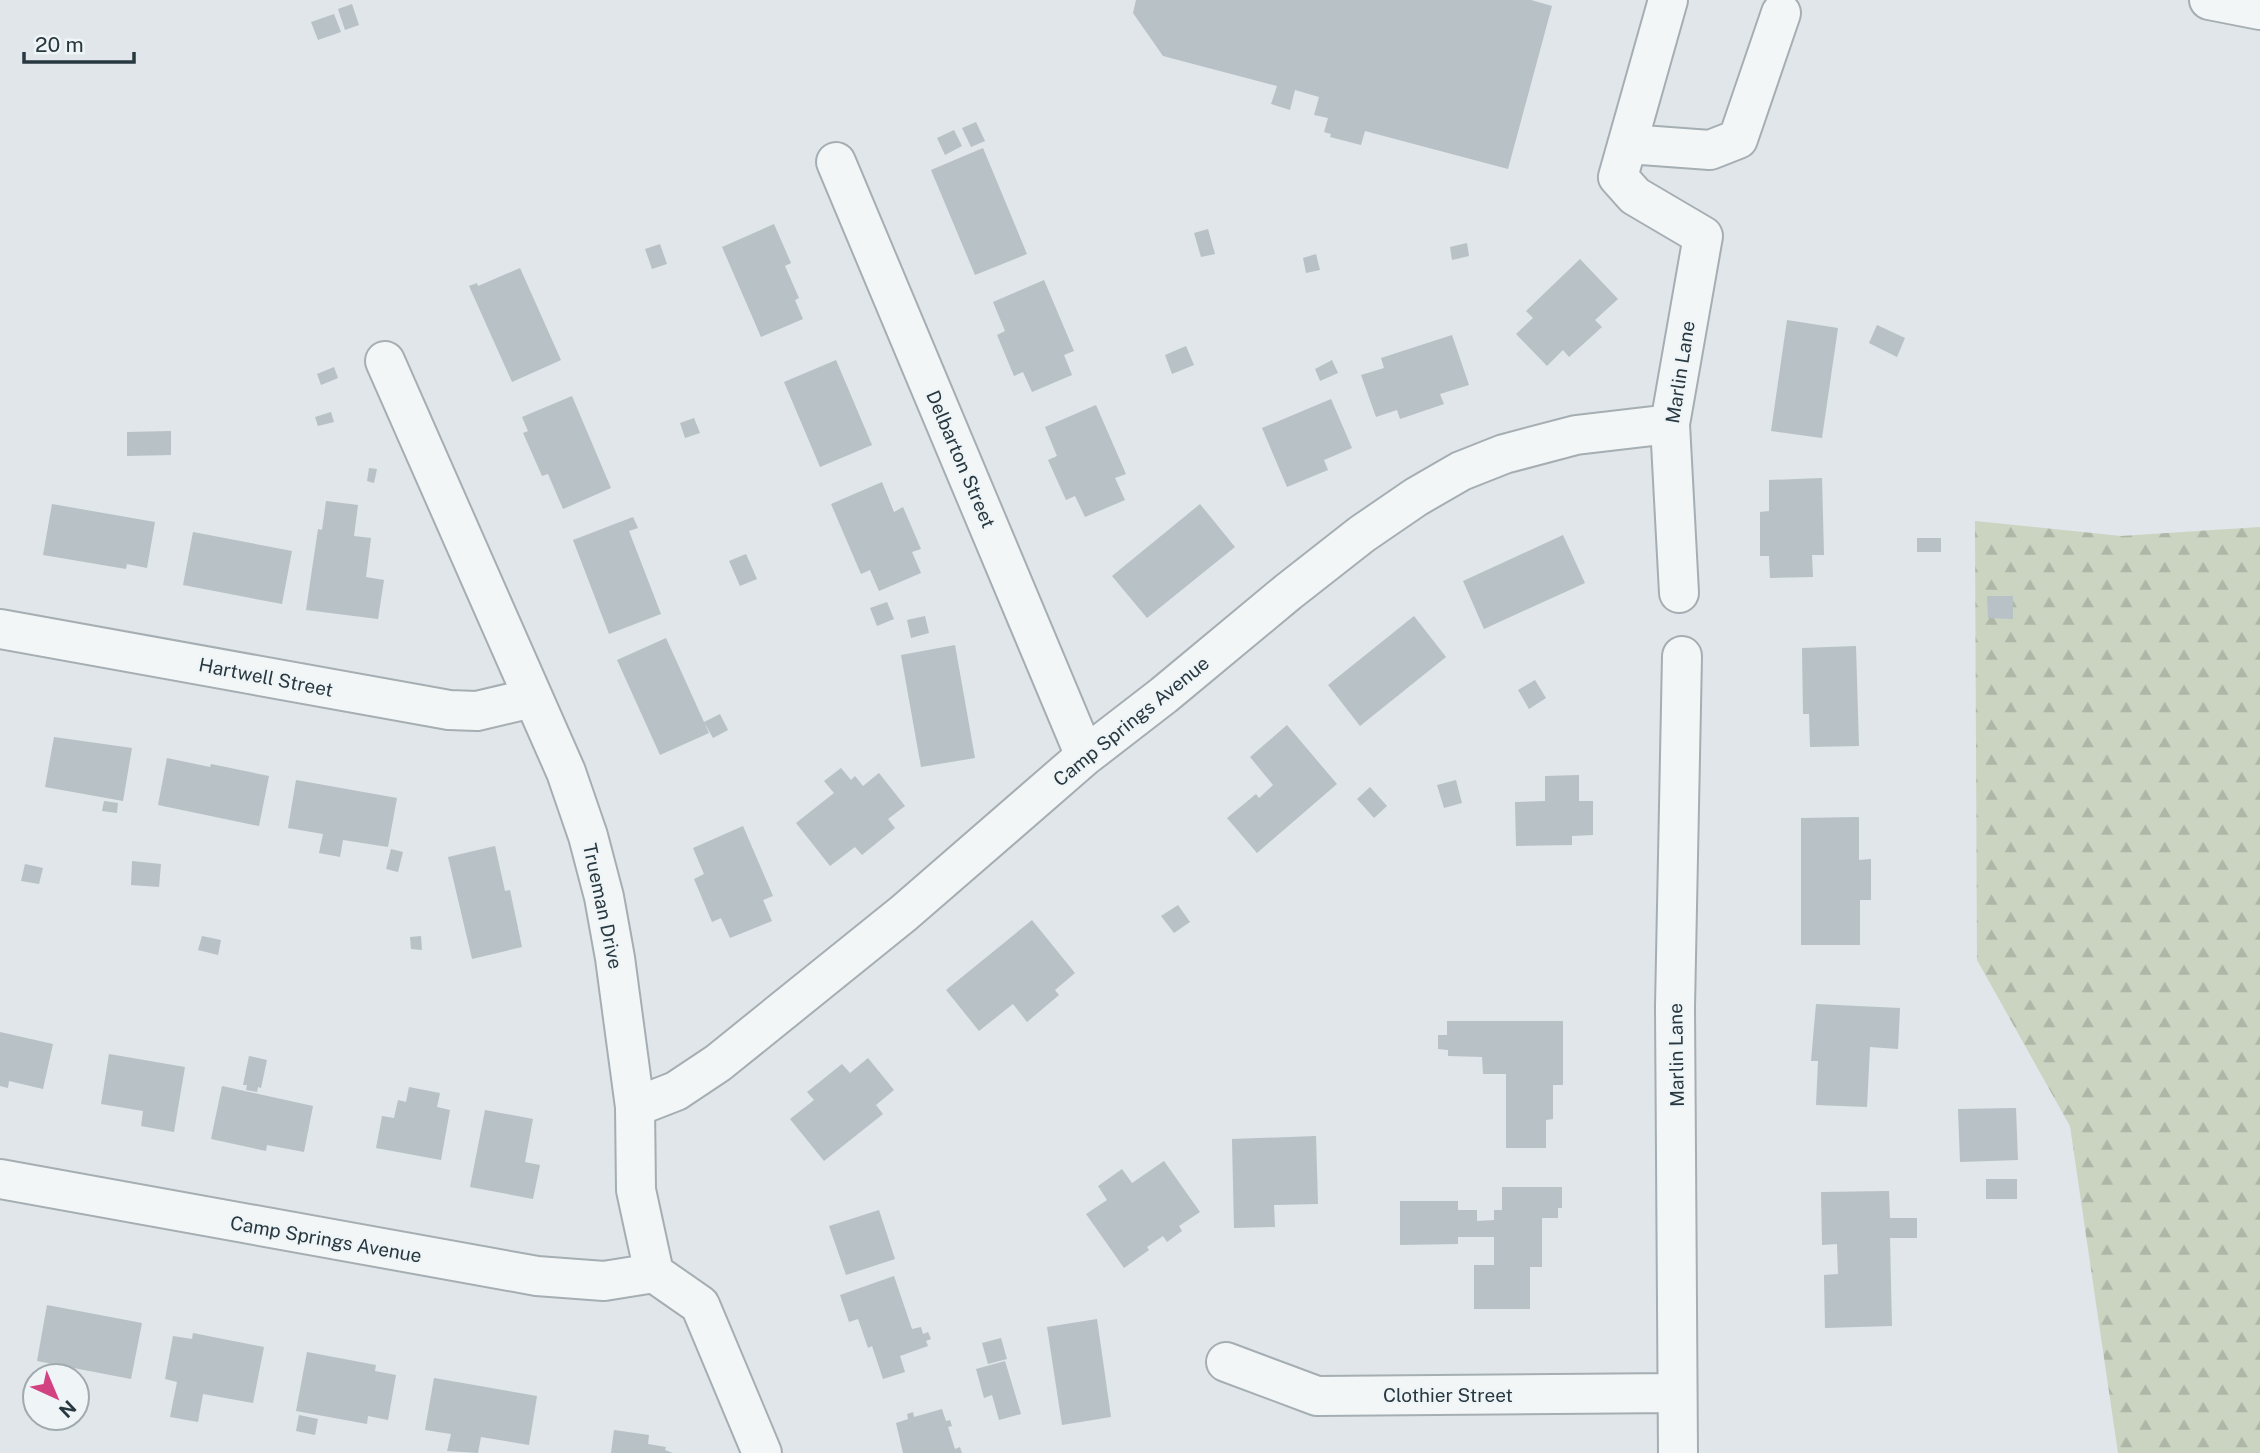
<svg xmlns="http://www.w3.org/2000/svg" width="2260" height="1453" viewBox="0 0 2260 1453" font-family="'Public Sans',sans-serif">
	<style>
		.forest { fill: url(#forest-firs) }
		.building { fill: #b7c1c6 }
		.lines { fill: none; stroke-linecap: round; stroke-linejoin: round }
		.minor-casing { stroke: #a5aeb3; stroke-width: 42 }
		.minor { stroke: #f3f6f7; stroke-width: 38 }
		.labels { text-anchor: middle; stroke-width: 5; stroke-linejoin: round; paint-order: stroke }
		.street-label { font-size: 19px; fill: #283841; stroke: #eff5f7 }
	</style>
	<defs>
		<pattern id="forest-firs" width="22" height="20" patternUnits="userSpaceOnUse" patternTransform="scale(1.75)"><rect width="22" height="20" fill="#cbd3c1"/><path d="M5 1l3.5 6h-7zM16 11l3.5 6h-7z" fill="#aeb6a7"/></pattern>
	</defs>
	<rect width="100%" height="100%" fill="#e0e6e9"/>
	<path class="forest" d="M1975 521 2121 536 2260 527V1453H2118L2070 1126 1977 960Z"/>
	<path class="building" d="M1136 0H1531L1552 6 1508 169 1365 131 1361 145 1330 137 1331 134 1324 132 1328 118 1314 115 1319 97 1295 90 1290 110 1271 104 1277 86 1163 56 1133 13Z
		M352 4 359 25 345 30 338 9Z
		M334 14 341 32 318 40 311 22Z
		M976 122 985 141 971 147 962 128Z
		M954 130 962 146 945 155 937 138Z
		M983 148 1027 254 975 275 931 170Z
		M774 224 791 263 785 266 799 298 795 300 803 319 761 337 722 247Z
		M1208 229 1215 254 1201 257 1194 233Z
		M1467 243 1469 256 1452 260 1450 247Z
		M660 244 667 264 652 269 645 249Z
		M1316 254 1320 270 1306 273 1303 258Z
		M1580 259 1618 299 1595 320 1602 327 1569 357 1563 350 1547 366 1516 334 1533 318 1526 311Z
		M520 268 561 360 512 382 469 286 477 283 478 286Z
		M1044 280 1074 351 1064 355 1072 375 1032 392 1023 372 1014 376 997 335 1005 331 993 302Z
		M1787 320 1838 328 1822 438 1771 431Z
		M1877 325 1905 338 1897 357 1869 343Z
		M1452 335 1469 385 1440 394 1444 404 1400 419 1397 410 1376 417 1361 375 1384 368 1381 358Z
		M1186 346 1194 365 1172 374 1165 355Z
		M836 360 872 445 820 467 784 382Z
		M1332 360 1338 373 1320 381 1315 369Z
		M334 367 338 378 321 385 317 374Z
		M572 396 611 488 563 509 548 474 542 476 523 433 528 431 522 417Z
		M1331 399 1352 448 1324 460 1328 470 1287 487 1262 428Z
		M1096 405 1126 474 1115 478 1125 500 1085 517 1075 496 1066 500 1048 460 1057 456 1045 427Z
		M331 412 334 422 318 426 315 417Z
		M694 418 700 433 685 438 680 423Z
		M171 431V455L127 456V432Z
		M369 468 377 469 374 483 367 481Z
		M1822 478 1824 555H1812L1813 577 1770 578 1769 556H1760V512L1769 511V480Z
		M882 482 894 512 903 507 921 549 912 552 921 573 879 591 870 570 861 574 831 504Z
		M326 501 358 505 354 536 371 538 366 577 384 580 378 619 306 610 318 529 322 530Z
		M52 504 155 522 147 568 127 564 126 569 43 555Z
		M1200 504 1235 547 1147 618 1112 576Z
		M633 517 638 528 629 531 661 614 609 634 573 540Z
		M193 532 292 551 282 604 183 585Z
		M1563 535 1585 583 1484 629 1463 581Z
		M1917 538H1941V552H1917Z
		M746 554 757 579 740 586 729 561Z
		M1987 596H2013V619L1988 618Z
		M887 602 894 619 877 626 870 608Z
		M925 616 929 633 911 638 907 620Z
		M1414 616 1446 657 1360 726 1328 685Z
		M666 638 709 733 660 755 617 660Z
		M955 645 975 758 921 767 901 655Z
		M1856 646 1859 746 1810 747 1809 714H1803L1802 648Z
		M1535 680 1546 698 1529 709 1518 690Z
		M720 714 728 730 713 738 704 722Z
		M1287 725 1337 784 1257 853 1227 818 1256 794 1259 798 1273 785 1250 757Z
		M54 737 132 748 123 801 45 787Z
		M167 758 210 767 211 764 269 776 259 826 158 805Z
		M841 768 851 780 855 776 863 786 879 773 905 806 888 819 895 828 862 855 855 847 830 866 796 823 834 793 824 781Z
		M1579 775V801H1593V835L1572 836V845L1516 846 1515 802 1545 801V776Z
		M296 780 397 798 388 847 343 840 340 857 319 853 323 834 288 828Z
		M1456 780 1462 803 1444 808 1437 785Z
		M1370 787 1387 806 1374 818 1357 799Z
		M104 801 118 803 117 813 102 811Z
		M1859 817V860L1871 859V900H1860V945H1801V818Z
		M743 826 773 896 763 900 772 921 730 938 721 918 712 922 694 879 704 874 693 848Z
		M495 846 505 891 510 890 522 947 472 959 448 857Z
		M391 849 403 852 398 872 386 869Z
		M132 861 161 864 159 887 131 885Z
		M25 864 43 868 39 884 21 881Z
		M1178 905 1190 922 1174 933 1161 916Z
		M1032 920 1075 973 1055 990 1059 995 1027 1022 1013 1004 979 1031 946 990Z
		M202 936 221 940 218 955 198 950Z
		M421 936 422 950 411 949 410 937Z
		M1816 1004 1900 1008 1898 1049 1870 1047 1867 1107 1816 1105 1818 1061H1811Z
		M1447 1021H1563V1085H1553V1119L1546 1120V1148H1506V1074H1483L1482 1057 1448 1056V1050L1438 1049V1035H1447Z
		M0 1032 53 1044 43 1089 9 1081 8 1088 0 1086Z
		M109 1054 185 1067 174 1132 141 1126 143 1111 101 1104Z
		M249 1056 267 1060 261 1088 258 1087 257 1092 246 1090 247 1085H243Z
		M868 1058 894 1090 876 1105 883 1114 824 1161 790 1119 814 1100 807 1092 842 1064 850 1073Z
		M222 1086 313 1106 304 1152 267 1145 266 1151 211 1139Z
		M409 1087 440 1093 437 1107 450 1110 441 1160 376 1148 382 1116 394 1118 398 1100 406 1102Z
		M2016 1108 2018 1160 1960 1162 1958 1109Z
		M485 1110 533 1119 525 1162 540 1165 533 1199 470 1187Z
		M1316 1136 1318 1204 1274 1205 1275 1227 1234 1228 1232 1139Z
		M1164 1161 1200 1212 1179 1226 1182 1231 1167 1242 1163 1236 1147 1247 1149 1250 1124 1268 1086 1214 1107 1200 1098 1186 1122 1169 1132 1183Z
		M1986 1179H2017V1199H1986Z
		M1502 1187H1562V1208H1558V1218H1542V1267H1530V1309H1474V1265H1494V1237H1458V1244L1400 1245V1201H1458V1210H1477V1221L1494 1220V1210H1502Z
		M1889 1191 1890 1218H1917V1238H1890L1892 1326 1825 1328 1824 1275 1838 1274 1837 1244 1822 1245 1821 1192Z
		M879 1210 895 1259 846 1275 829 1226Z
		M894 1276 912 1329 921 1327 923 1334 928 1332 931 1339 926 1341 928 1346 900 1356 905 1372 883 1379 872 1346 868 1348 858 1319 849 1322 840 1295Z
		M47 1305 142 1323 131 1379 37 1361Z
		M1097 1319 1111 1417 1062 1425 1047 1327Z
		M193 1333 264 1347 253 1403 203 1394 198 1422 170 1417 177 1382 165 1379 173 1336 192 1339Z
		M1001 1338 1007 1359 988 1364 982 1343Z
		M307 1352 376 1365 375 1371 396 1375 388 1420 368 1416 367 1424 296 1411Z
		M1005 1361 1021 1414 999 1420 992 1395 984 1398 976 1369Z
		M434 1378 537 1396 529 1445 481 1437 478 1453 447 1451 451 1434 425 1430Z
		M942 1409 946 1421 950 1420 952 1426 948 1427 955 1449 960 1447 962 1453H903L896 1423 908 1419 907 1414 913 1412 914 1417Z
		M299 1415 318 1419 315 1435 296 1431Z
		M614 1430 649 1435 648 1444 666 1447 665 1450 673 1453H611Z"/>
	<g class="lines">
		<defs>
			<path id="minor" d="M1668 0 1618 177 1635 196 1703 236 1670 424 1679 593
				M2209 0 2260 10
				M1628 144 1710 150 1738 139 1781 13
				M836 162 1085 756
				M385 361 566 772 588 836 604 897 615 958 635 1107 636 1190 654 1273 700 1305 762 1453
				M0 629 449 710 477 711 532 698
				M635 1107 676 1091 718 1063 904 913 1085 756 1164 695 1288 592 1362 534 1416 497 1461 471 1504 454 1576 435 1670 424
				M0 1179 537 1276 604 1281 654 1273
				M1226 1362 1317 1396 1677 1393
				M1678 1453 1675 1007 1682 656"/>
		</defs>
		<use href="#minor" class="minor-casing"/>
		<use href="#minor" class="minor"/>
	</g>
	<g class="labels">
		<g class="street-label">
			<text transform="translate(1680 372) rotate(-81)" y="7">Marlin Lane</text>
			<text transform="translate(961 459) rotate(67)" y="7">Delbarton Street</text>
			<text transform="translate(266 677) rotate(11)" y="7">Hartwell Street</text>
			<text transform="translate(1131 721) rotate(-39)" y="7">Camp Springs Avenue</text>
			<text transform="translate(603 906) rotate(78)" y="7">Trueman Drive</text>
			<text transform="translate(1676 1055) rotate(-91)" y="7">Marlin Lane</text>
			<text transform="translate(326 1239) rotate(10)" y="7">Camp Springs Avenue</text>
			<text x="1448" y="1402">Clothier Street</text>
		</g>
	</g>
	<g transform="translate(56 1397) rotate(136)"><circle r="33" fill="#eff5f7" stroke="#9fa9ae" stroke-width="2"/>
	<path d="M0-5L12 26L0 18L-12 26Z" fill="#d24280"/>
	<text y="-10" font-size="19" font-weight="bold" text-anchor="middle" fill="#283841">N</text>
	</g>
	<path d="M24 52v10h110v-10" fill="none" stroke="#283841" stroke-width="3.5"/>
	<text x="35" y="52" font-size="21" fill="#283841" stroke="#eff5f7" stroke-width="5" paint-order="stroke">20 m</text>
</svg>
